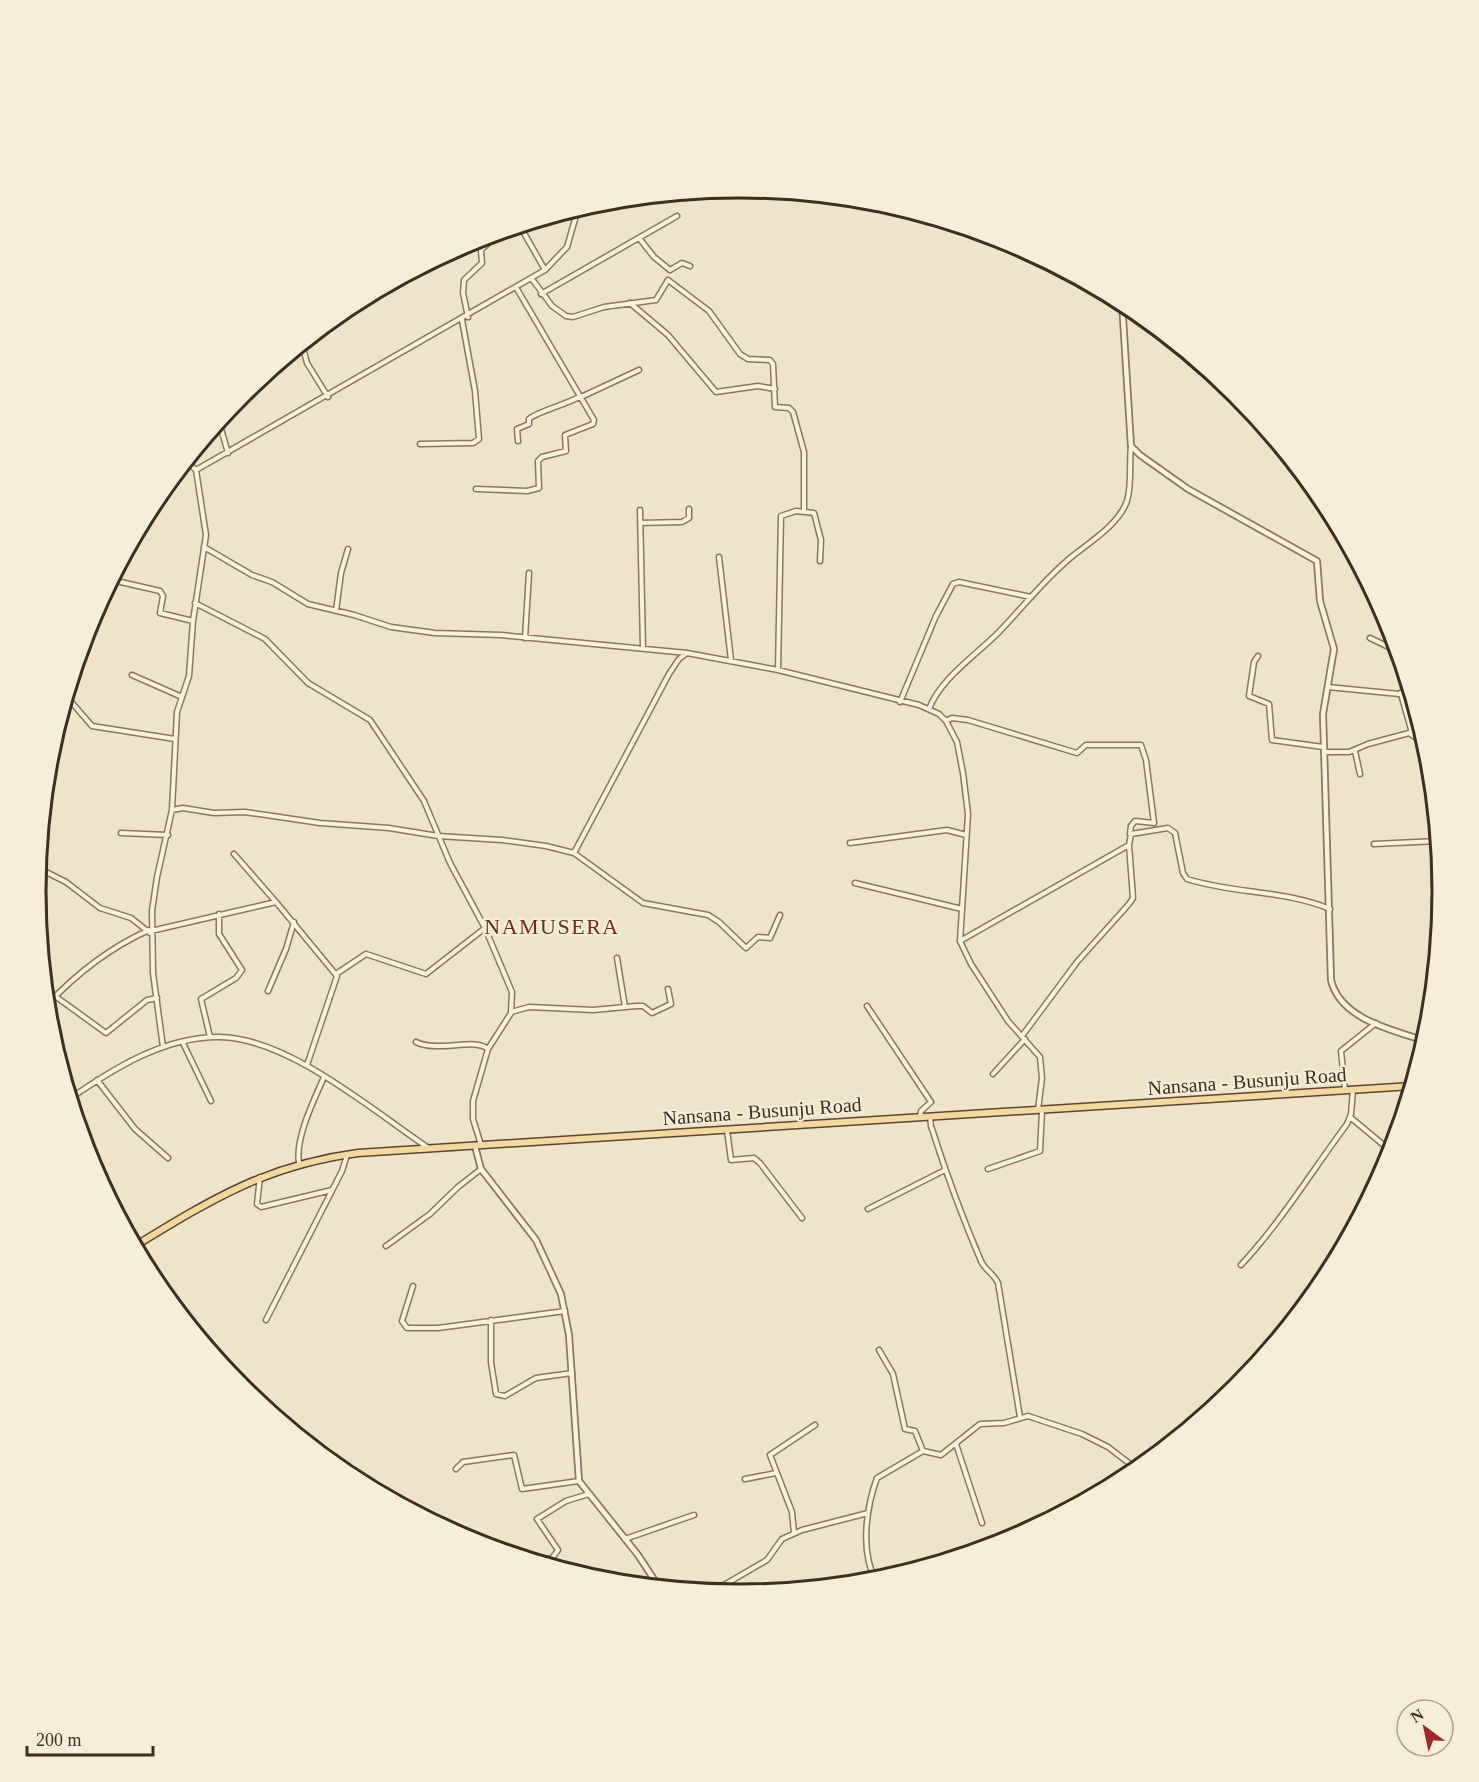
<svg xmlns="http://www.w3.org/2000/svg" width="1479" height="1782" viewBox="0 0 1479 1782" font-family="'Times New Roman',serif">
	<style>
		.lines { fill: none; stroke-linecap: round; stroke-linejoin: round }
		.minor-casing { stroke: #8d765c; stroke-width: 7 }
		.tertiary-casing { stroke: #8d765c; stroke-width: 8 }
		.primary-casing { stroke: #5b4430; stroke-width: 9 }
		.minor { stroke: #faf1dc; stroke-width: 4 }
		.tertiary { stroke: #faf1dc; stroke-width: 4.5 }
		.primary { stroke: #f3d9a0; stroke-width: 6 }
		.labels { text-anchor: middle; stroke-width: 4.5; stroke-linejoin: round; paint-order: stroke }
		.street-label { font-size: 20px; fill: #3d2e20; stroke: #f7eed8 }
		.quarter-label { font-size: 22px; letter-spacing: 1.5px; fill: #6b2e1e; stroke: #f7eed8 }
		.rim { fill: none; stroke: #3d2e20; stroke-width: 3 }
	</style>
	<rect width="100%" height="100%" fill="#f0e4c8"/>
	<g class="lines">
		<defs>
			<path id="minor" d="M520 226 545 270
				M639 238 654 257 670 270 682 263 690 266
				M532 279 552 306 566 316 573 317 604 307 656 300 668 280 709 311 740 354 748 359 770 360 773 364 775 407 789 408 793 412 804 452V510
				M541 294 677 216
				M630 303 668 335 716 392 758 386 775 389
				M468 317 463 293 464 280 482 263 481 250 499 233
				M302 344 307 363 328 397
				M581 397 639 370
				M219 422 228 453
				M518 441 517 429 529 424V419C536 412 568 404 581 396
				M420 444 473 443 479 439 475 391 462 320
				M196 470 545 270 567 247 578 209
				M476 489 527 491 539 488 538 461 542 457 566 451 565 435 593 424 594 420 517 289
				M640 510 643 648
				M640 523 682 522 689 518V509
				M204 547 252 575 272 582 308 604 354 615 391 627 435 633 501 635 687 653 778 670 919 705 939 714 946 721 957 742 963 773 968 814 960 941 971 964 1008 1021 1040 1057 1042 1078 1038 1110
				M719 557 731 660
				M112 580 160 591 163 596 160 613 193 621
				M195 603 265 639 308 683 370 720 424 801 450 863 485 928 512 992 511 1013 488 1049 473 1101V1119L481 1145
				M336 611 341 573 348 549
				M525 638 529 573
				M1370 638 1399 652
				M1258 656 1254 662 1249 696 1269 704 1272 740 1323 747
				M778 670 781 516 796 511 814 513 821 540 820 561
				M132 675 182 697
				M1328 687 1399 694 1403 691 1404 670
				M1401 694 1412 733
				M67 697 92 726 175 739
				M1403 701 1414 702
				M900 702 936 616 953 584 959 582 1031 597
				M929 709C940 679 976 655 999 632 1022 608 1043 581 1069 559 1088 543 1118 526 1127 501 1132 485 1129 463 1131 446
				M946 721 952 718 968 720 1077 753 1086 745H1141L1146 760 1154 823 1135 821 1131 826 1130 834
				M1355 751 1360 774
				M1324 752H1349L1368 744 1409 733 1426 744
				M172 810 183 808 214 813 245 812 320 823 389 828 438 836 502 840 546 846 574 853 669 674 679 659 687 653
				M121 833 168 835
				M850 843 947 830 966 835
				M1374 844 1438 841
				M574 853 643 903 708 915 719 922 746 948 758 937 770 938 780 915
				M234 854 276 902
				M38 868 66 882 100 908 131 918 150 933
				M855 883 962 909
				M151 931 276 902 337 976 307 1065
				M960 941 1129 845 1131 834 1168 828 1175 833 1183 873 1187 879C1234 894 1285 890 1330 909
				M617 958 625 1007
				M336 974 366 954 426 974 485 928
				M268 991 286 949 294 922
				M55 996 106 1033 147 1000 157 998
				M47 1005C77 973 109 948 149 930
				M867 1006 931 1102 921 1111 920 1117
				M511 1012 529 1007 593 1010 636 1006H643L652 1013 671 1004 668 989
				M1022 1036 1077 962 1129 904 1133 898 1129 845
				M210 1037 201 999 236 978 242 970 219 934V914
				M1426 1041 1424 1011 1434 980
				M416 1042C438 1053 475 1037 488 1049
				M183 1043 211 1101
				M163 1047 153 973 152 911 157 877 172 810 177 712 189 676 193 621 206 535 196 470 186 461
				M993 1074 1025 1039
				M97 1080 135 1129 168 1158
				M1345 1090 1341 1051 1376 1023
				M71 1098C114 1068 166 1036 220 1037 288 1038 372 1110 427 1147
				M930 1116 931 1126C946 1173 962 1217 981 1261 984 1269 994 1274 998 1283L1020 1417
				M1350 1117 1392 1152
				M727 1130 731 1160 754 1158 760 1163 802 1218
				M299 1163C295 1138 314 1100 324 1077
				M988 1169 1040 1151 1042 1111
				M260 1177 257 1204 261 1207 332 1190
				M868 1209 945 1170
				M386 1246 430 1214 458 1187 481 1169
				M1241 1265C1281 1222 1312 1171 1347 1124L1351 1114 1353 1090
				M413 1286 402 1321 407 1328H438L565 1311
				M266 1320 342 1171 347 1155
				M491 1320V1362L496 1394 505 1396 536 1378 572 1373
				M879 1350 893 1374 905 1429 915 1431 923 1451
				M956 1444 982 1523
				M456 1469 463 1462 514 1455 522 1489 579 1481
				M745 1479 776 1473
				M794 1533 792 1512 770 1455 815 1425
				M625 1539 694 1515
				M541 1562 553 1557 558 1550 537 1519 566 1501 589 1494
				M876 1581C860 1552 866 1508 877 1478L923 1451 941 1455 980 1424 1004 1423 1028 1416 1082 1434 1108 1447 1138 1470
				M712 1592 767 1560 782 1539 802 1530 868 1513"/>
			<path id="tertiary" d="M1122 302 1131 446 1140 455 1188 489 1317 561 1320 601 1334 649 1323 714 1331 980C1340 1019 1392 1030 1426 1041
				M475 1146 481 1169 536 1240 561 1294 569 1335 579 1481 638 1555 659 1587"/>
			<path id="primary" d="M135 1246C212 1199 267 1165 358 1153L1412 1086"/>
		</defs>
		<use href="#minor" class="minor-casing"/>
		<use href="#tertiary" class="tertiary-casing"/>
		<use href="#primary" class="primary-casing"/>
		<use href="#minor" class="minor"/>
		<use href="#tertiary" class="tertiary"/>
		<use href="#primary" class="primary"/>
	</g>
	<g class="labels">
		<g class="street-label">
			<text transform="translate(1247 1081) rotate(-4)" y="7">Nansana - Busunju Road</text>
			<text transform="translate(762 1111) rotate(-4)" y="7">Nansana - Busunju Road</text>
		</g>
		<g class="quarter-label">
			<text x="552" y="934">NAMUSERA</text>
		</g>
	</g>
	<path d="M0 0H1479V1782H0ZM46 891a693 693 0 1 1 1386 0a693 693 0 1 1-1386 0Z" fill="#f7eed8" fill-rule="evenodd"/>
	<path class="rim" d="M46 891a693 693 0 1 1 1386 0a693 693 0 1 1-1386 0Z"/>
	<g transform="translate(1425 1728) rotate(327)"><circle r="28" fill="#f7eed8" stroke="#ada18e" stroke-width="1.5"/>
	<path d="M0-4.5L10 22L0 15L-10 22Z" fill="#9e2a2b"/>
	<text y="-9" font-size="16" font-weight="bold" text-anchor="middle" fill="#3d2e20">N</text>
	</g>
	<path d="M27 1746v9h126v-9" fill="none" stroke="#3d2e20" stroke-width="3"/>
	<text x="36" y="1746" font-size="18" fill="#3d2e20" stroke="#f7eed8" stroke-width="4.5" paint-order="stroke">200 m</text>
</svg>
